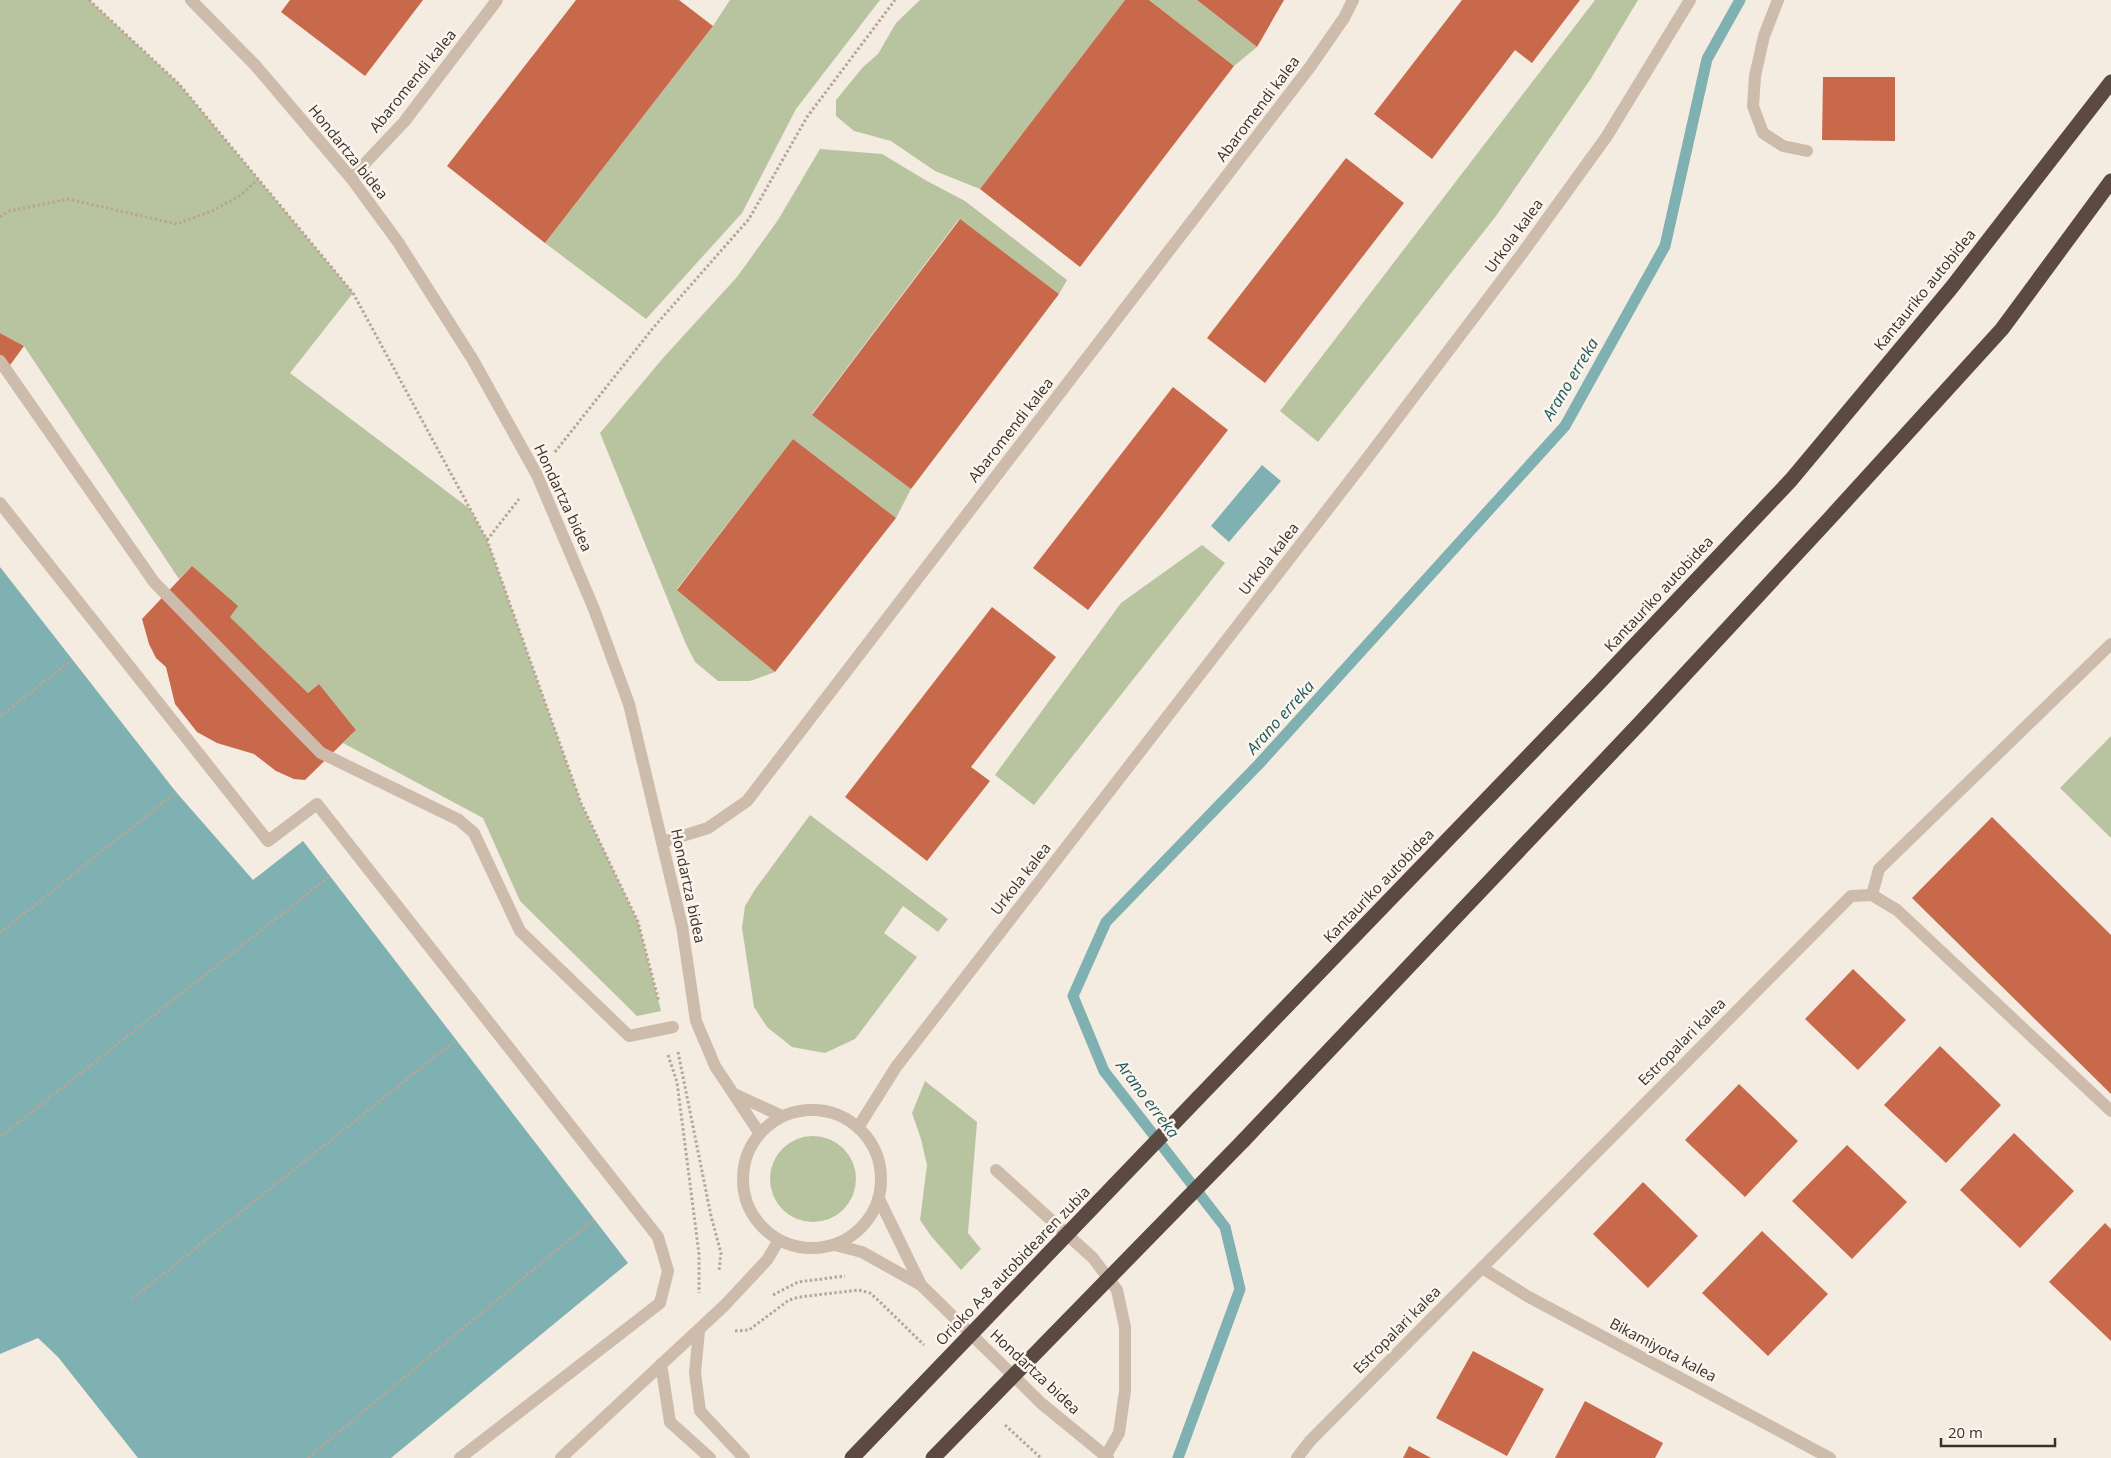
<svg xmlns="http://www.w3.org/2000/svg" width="2111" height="1458" viewBox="0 0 2111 1458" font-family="'Open Sans',sans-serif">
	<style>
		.green { fill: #b8c4a0 }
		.water { fill: #7fb0b2 }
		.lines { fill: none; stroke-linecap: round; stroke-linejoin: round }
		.stream { stroke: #7fb0b2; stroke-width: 11 }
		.building { fill: #c8694b }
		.path { stroke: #b9a596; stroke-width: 3; stroke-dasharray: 2.5 2.5; stroke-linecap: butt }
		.lane { stroke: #cdbbac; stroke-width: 12 }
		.street { stroke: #cdbbac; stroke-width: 12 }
		.highway { stroke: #5c4a42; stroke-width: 15 }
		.highway-bridge { stroke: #5c4a42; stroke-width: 15 }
		.labels { text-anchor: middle; stroke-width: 5; stroke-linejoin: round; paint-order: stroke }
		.street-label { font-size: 15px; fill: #3b302b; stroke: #fbf5ee }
		.water-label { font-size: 16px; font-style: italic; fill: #1f5a5e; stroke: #fbf5ee }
	</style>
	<rect width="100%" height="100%" fill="#f4ebe1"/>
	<path class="green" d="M0 0H89L179 84 353 293 290 373 470 509 487 540 581 803 638 922 661 1011 637 1016 520 901 483 818 343 743 356 730 319 684 308 693 230 617 192 566 179 579 24 346 0 333Z
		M730 0H880L796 109 742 213 646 319 545 243 713 26Z
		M920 0H1125L980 189 935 171 891 141 854 131 836 116V100L863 67 878 54 896 23Z
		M1149 0H1197L1257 47 1234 66Z
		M1595 0H1638L1590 80 1496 216 1318 442 1280 411Z
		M820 149 882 154 927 181 965 201 1067 280 1059 294 959 219 812 414 911 489 896 518 793 439 677 589 775 672 750 681H718L695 662 685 642 600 433 664 357 737 277 778 220Z
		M1202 545 1225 563 1034 805 995 775 1121 603Z
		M2111 736V838L2060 788Z
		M810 815 948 919 938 932 903 906 884 933 917 957 855 1039 825 1053 792 1047 767 1027 754 1007 742 928 745 906 756 888Z
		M925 1081 977 1122 968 1233 981 1249 961 1270 931 1236 920 1220 927 1165 921 1139 912 1113Z
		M770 1179a43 43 0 1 1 86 0a43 43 0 1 1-86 0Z"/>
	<path class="water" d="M1262 465 1281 481 1229 542 1211 526Z
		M0 567 176 792 253 880 303 841 628 1263 391 1458H138L58 1357 38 1338 0 1354Z"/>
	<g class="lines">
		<path class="stream" d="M1178 1458 1240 1289 1225 1227 1104 1071 1073 996 1106 922 1259 764 1565 426 1665 246 1707 59 1740 0"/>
	</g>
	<path class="building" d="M290 0H423L365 76 281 12Z
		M576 0H679L713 26 545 243 447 166Z
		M1125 0H1149L1234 66 1080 267 980 189Z
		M1197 0H1284L1257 47Z
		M1462 0H1580L1532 63 1515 50 1432 159 1374 114Z
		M1823 77H1895V141L1822 140Z
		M1346 158 1404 203 1265 383 1207 338Z
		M960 219 1059 294 911 489 812 415Z
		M0 333 24 346 5 372 0 371Z
		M1173 387 1228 430 1088 610 1033 568Z
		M793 439 896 518 775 672 677 590Z
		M192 566 238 606 230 617 308 693 319 684 356 730 305 780 294 779 276 771 254 754 217 743 197 732 175 704 166 667 156 658 149 644 142 619Z
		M992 607 1056 657 971 767 990 781 927 861 845 797Z
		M1992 817 2111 935V1094L1912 898Z
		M1853 969 1906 1020 1858 1070 1805 1019Z
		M1940 1046 2001 1105 1946 1163 1884 1105Z
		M1739 1084 1798 1141 1745 1197 1685 1140Z
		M2014 1133 2074 1191 2020 1248 1960 1190Z
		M1847 1145 1907 1202 1852 1259 1792 1201Z
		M1643 1182 1698 1236 1648 1288 1593 1234Z
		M2105 1223 2111 1229V1341L2049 1282Z
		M1762 1231 1828 1294 1768 1356 1702 1293Z
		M1473 1351 1544 1389 1507 1456 1436 1418Z
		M1585 1401 1663 1443 1655 1458H1555Z
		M1409 1446 1431 1458H1403Z"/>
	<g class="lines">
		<path class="path" d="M89 0 179 84 353 293 487 540 581 803 638 922 659 1002
			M0 217 9 211 68 199 177 224 214 210 241 195 258 179
			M555 452 653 328 749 219 807 117 895 0
			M487 540 519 499
			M0 716 72 660
			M0 933 176 792
			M678 1052 711 1216 721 1253 719 1271
			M668 1055 677 1082 699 1254V1293
			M1 1136 330 876
			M773 1295 798 1282 845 1276
			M132 1299 456 1040
			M735 1331 749 1330 789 1300 799 1297 859 1290 870 1293 880 1302 924 1345
			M1005 1425 1041 1458
			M308 1458 594 1219"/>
		<path class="lane" d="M0 503 268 841 317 804 658 1237 668 1271 660 1303 460 1458
			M996 1170 1093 1258 1117 1290 1125 1327V1391L1119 1433 1105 1457
			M699 1331 695 1373 700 1411 744 1458
			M661 1364 670 1422 710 1458
			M561 1458 725 1305 767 1260 779 1240"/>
		<path class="street" d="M191 0 255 65 284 99 351 178 398 242 473 360 537 475 594 609 629 704 682 926 696 1021 715 1066 760 1134
			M1778 0 1764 36 1755 76 1753 106 1763 133 1783 146 1807 151
			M351 178 404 122 497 0
			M0 361 154 582 321 753 459 820 474 833 520 931 629 1036 673 1027
			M663 842 708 828 747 801 1310 67 1344 18 1353 0
			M1872 895 1879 869 2111 644
			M734 1094 782 1116
			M743 1179a69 69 0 1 1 138 0a69 69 0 1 1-138 0Z
			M859 1126 896 1067 1362 465 1521 255 1607 136 1690 0
			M879 1199 921 1285
			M835 1245 862 1252 921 1285 1041 1403 1108 1458
			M1482 1268 1527 1296 1830 1458
			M1297 1458 1310 1441 1851 896 1872 895 1897 910 2111 1111"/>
		<path class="highway" d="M1198 1098 1596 686 1791 480 1952 287 2111 82
			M1243 1141 1639 724 1830 518 2002 329 2111 181"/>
		<path class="highway-bridge" d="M852 1458 1198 1098
			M933 1458 1243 1141"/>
	</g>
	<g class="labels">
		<g class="street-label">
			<text transform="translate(413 81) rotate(-51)" y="5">Abaromendi kalea</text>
			<text transform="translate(1258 109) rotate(-53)" y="5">Abaromendi kalea</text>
			<text transform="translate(348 152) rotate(51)" y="5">Hondartza bidea</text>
			<text transform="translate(1514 236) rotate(-54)" y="5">Urkola kalea</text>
			<text transform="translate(1925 290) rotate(-51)" y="5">Kantauriko autobidea</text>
			<text transform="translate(1011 430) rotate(-52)" y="5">Abaromendi kalea</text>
			<text transform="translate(563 498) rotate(65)" y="5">Hondartza bidea</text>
			<text transform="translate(1269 559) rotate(-52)" y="5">Urkola kalea</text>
			<text transform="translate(1659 594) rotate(-47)" y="5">Kantauriko autobidea</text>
			<text transform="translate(1021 879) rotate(-52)" y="5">Urkola kalea</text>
			<text transform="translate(688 886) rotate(78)" y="5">Hondartza bidea</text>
			<text transform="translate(1379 886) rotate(-46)" y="5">Kantauriko autobidea</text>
			<text transform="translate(1682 1042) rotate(-45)" y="5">Estropalari kalea</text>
			<text transform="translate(1013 1266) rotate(-46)" y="5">Orioko A-8 autobidearen zubia</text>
			<text transform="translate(1397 1330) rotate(-45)" y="5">Estropalari kalea</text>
			<text transform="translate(1663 1350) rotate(28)" y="5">Bikamiyota kalea</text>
			<text transform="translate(1035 1372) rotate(43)" y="5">Hondartza bidea</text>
		</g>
		<g class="water-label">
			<text transform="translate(1570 379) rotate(-59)" y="6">Arano erreka</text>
			<text transform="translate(1280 717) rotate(-48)" y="6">Arano erreka</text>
			<text transform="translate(1148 1099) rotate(53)" y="6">Arano erreka</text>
		</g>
	</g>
	<path d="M1941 1438v8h114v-8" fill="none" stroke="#3b302b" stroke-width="2.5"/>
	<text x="1948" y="1438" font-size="15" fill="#3b302b" stroke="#fbf5ee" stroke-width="4" paint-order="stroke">20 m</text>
</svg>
